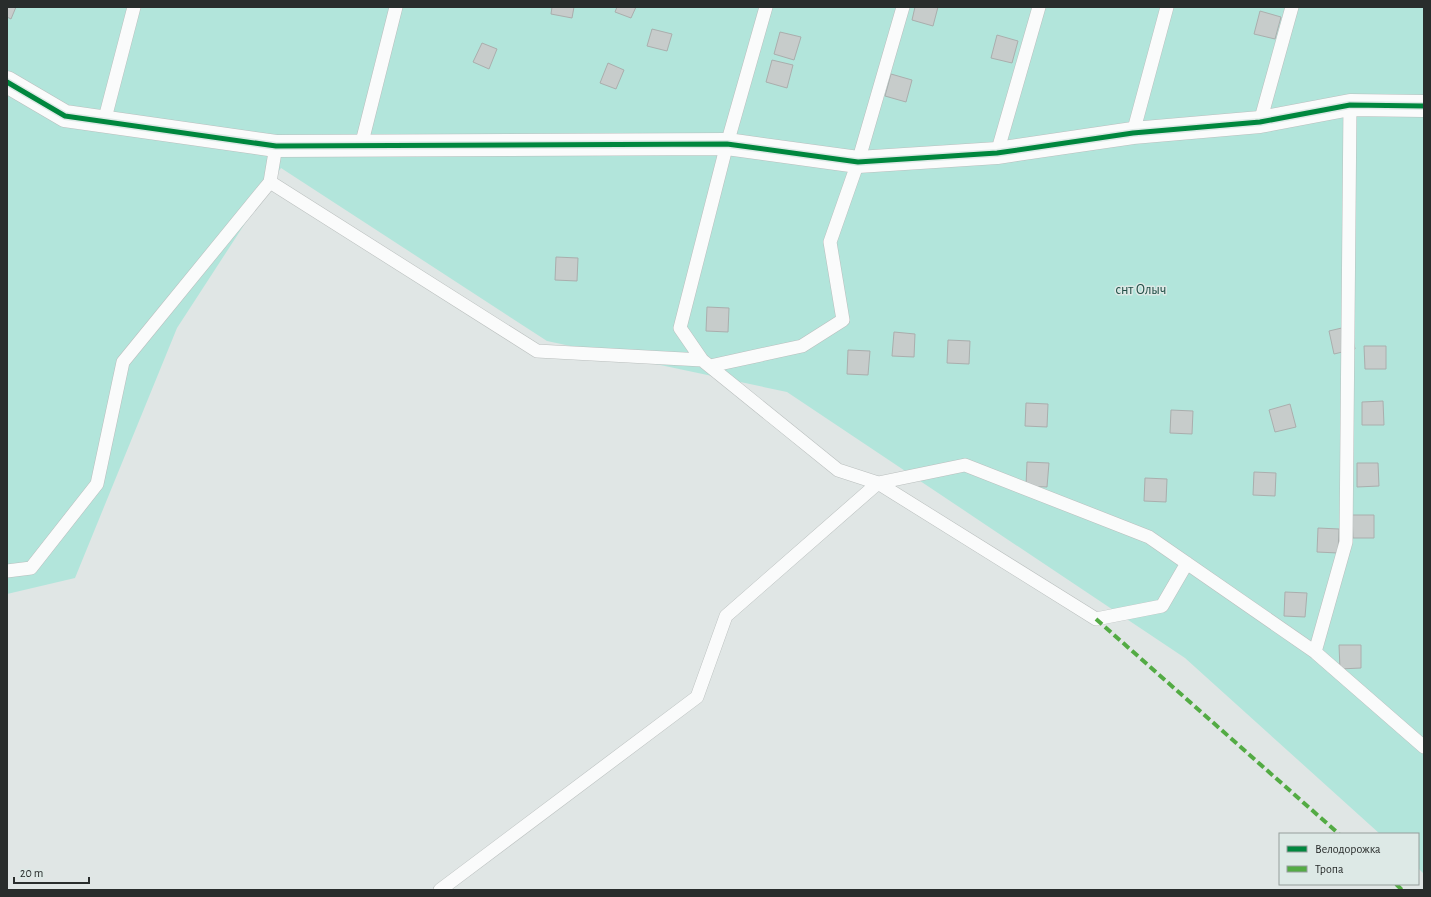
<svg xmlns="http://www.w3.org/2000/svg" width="1431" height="897" viewBox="0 0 1431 897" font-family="'Alegreya Sans',sans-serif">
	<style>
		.green { fill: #b2e5db }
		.building { fill: #c7cccb; stroke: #aaaead }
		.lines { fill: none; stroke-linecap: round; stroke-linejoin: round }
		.service-casing { stroke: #babfbe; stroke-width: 14 }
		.minor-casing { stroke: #babfbe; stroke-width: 23 }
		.service { stroke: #fafbfb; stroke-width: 13 }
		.minor { stroke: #fafbfb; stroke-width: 22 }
		.quiet { stroke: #53ab44; stroke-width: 4; stroke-dasharray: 8 4; stroke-linecap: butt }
		.cycleway-casing { stroke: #dde9e6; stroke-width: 8 }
		.cycleway { stroke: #00873e; stroke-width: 5 }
		.labels { text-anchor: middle; stroke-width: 3; stroke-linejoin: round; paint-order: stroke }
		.park-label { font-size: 14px; fill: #224f47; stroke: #dde9e6 }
	</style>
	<rect width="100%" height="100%" fill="#e0e6e5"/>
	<path class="green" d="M7 7H1424V874L1418 868V834H1380L1185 658 787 392 547 341 281 168 177 328 75 578 7 594Z"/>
	<path class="building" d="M7 7H16L11 19 7 17Z
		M552 7H574L572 18 551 14Z
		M617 7H636L631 18 615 12Z
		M915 7H938L933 26 912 20Z
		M1260 11 1281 17 1275 39 1254 34Z
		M652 29 672 34 667 51 647 46Z
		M780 32 801 37 794 60 774 54Z
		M997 35 1018 41 1012 63 991 58Z
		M482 43 497 49 489 69 473 62Z
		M772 60 793 65 787 88 766 82Z
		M608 63 624 70 616 89 600 83Z
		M891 74 912 80 906 102 885 96Z
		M556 257 578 258 577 281 555 280Z
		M707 307 729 308 728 332 706 331Z
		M1350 326 1355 349 1334 354 1329 331Z
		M894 332 915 334 914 357 892 356Z
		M948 340 970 341 969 364 947 363Z
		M1364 346H1386V369H1365Z
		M848 350 870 351 868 375 847 374Z
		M1383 401 1384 425H1362V402Z
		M1026 403 1048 404 1047 427 1025 426Z
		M1290 404 1296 427 1275 432 1269 410Z
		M1171 410 1193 411 1192 434 1170 433Z
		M1027 462 1049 463 1047 487 1026 486Z
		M1357 463H1378L1379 486 1357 487Z
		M1254 472 1276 473 1275 496 1253 495Z
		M1145 478 1167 479 1166 502 1144 501Z
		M1352 515H1374V538H1353Z
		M1318 528 1339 529 1338 553 1317 552Z
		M1285 592 1307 593 1305 617 1284 616Z
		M1339 645H1361V668L1340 669Z"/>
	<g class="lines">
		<defs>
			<path id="service" d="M104 122 134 7
				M1260 122 1292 7
				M1133 133 1167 7
				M276 146 270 182 537 351 702 360 838 470 878 483 1096 619 1162 606 1187 563
				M361 146 396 7
				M997 153 1039 7
				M702 360 680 328 727 144 766 7
				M710 366 802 346 843 320 830 242 858 162 903 7
				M7 571 31 568 97 484 123 362 270 182
				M1315 652 1346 542 1350 105
				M440 890 697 697 726 616 878 483 965 465 1149 537 1315 652 1424 747"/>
			<path id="minor" d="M7 82 65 116 276 146 727 144 858 162 997 153 1133 133 1260 122 1350 105 1424 106"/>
		</defs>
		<use href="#service" class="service-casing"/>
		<use href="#minor" class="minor-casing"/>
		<use href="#service" class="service"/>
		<use href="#minor" class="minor"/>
		<path class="quiet" d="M1096 619 1339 834
			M1396 884 1402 890"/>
		<defs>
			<path id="cycleway" d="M7 82 65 116 276 146 727 144 858 162 997 153 1133 133 1260 122 1350 105 1424 106"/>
		</defs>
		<use href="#cycleway" class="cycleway-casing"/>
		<use href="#cycleway" class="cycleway"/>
	</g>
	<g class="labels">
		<g class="park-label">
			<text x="1141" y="294">снт Олыч</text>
		</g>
	</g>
	<rect width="1431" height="897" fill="none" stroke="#292d2c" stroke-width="16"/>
	<rect x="1279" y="833" width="140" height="52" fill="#dde9e6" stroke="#959e9c"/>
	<rect x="1287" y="846" width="20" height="6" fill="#00873e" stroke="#959e9c"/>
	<text x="1315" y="853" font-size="12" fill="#292d2c">Велодорожка</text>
	<rect x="1287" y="866" width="20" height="6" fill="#53ab44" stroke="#959e9c"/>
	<text x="1315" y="873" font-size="12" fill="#292d2c">Тропа</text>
	<path d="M14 877v6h75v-6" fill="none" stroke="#292d2c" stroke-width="2"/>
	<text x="20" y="877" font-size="12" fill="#292d2c" stroke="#dde9e6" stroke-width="3" paint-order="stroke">20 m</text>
</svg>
